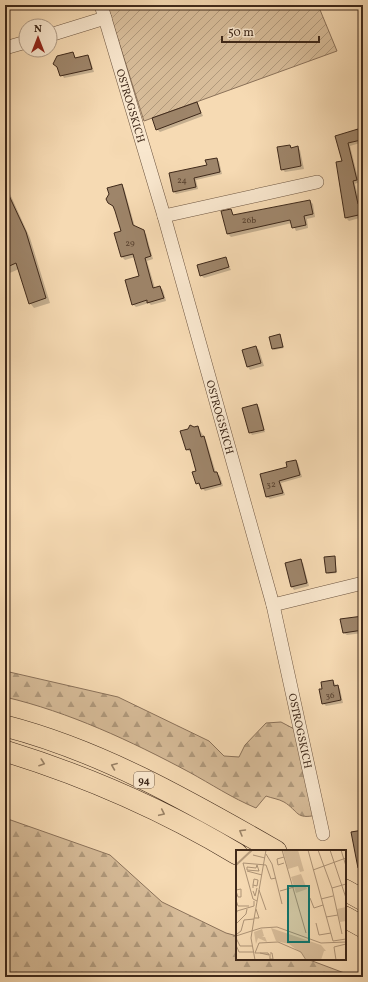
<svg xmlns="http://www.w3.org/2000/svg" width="368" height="982" viewBox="0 0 368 982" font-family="Vollkorn,serif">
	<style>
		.forest { fill: url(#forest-firs); stroke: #8b725a }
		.garden { fill: url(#garden-furrows); stroke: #8b725a }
		.shadow { fill: #0003 }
		.building { fill: #9e856a; stroke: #3f291a }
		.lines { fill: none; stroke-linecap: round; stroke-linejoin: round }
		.minor-casing { stroke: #6d5540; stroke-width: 14 }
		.primary-casing { stroke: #3f291a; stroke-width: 22 }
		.minor { stroke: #f9e7ce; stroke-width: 13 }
		.primary { stroke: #f6dab3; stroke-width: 21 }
		.oneway { stroke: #9a8266 }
		.labels { text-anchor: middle; stroke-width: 3.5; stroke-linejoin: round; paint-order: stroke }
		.number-label { font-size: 9px; fill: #57402e }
		.shield { fill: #f9e7ce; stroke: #776250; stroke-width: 1 }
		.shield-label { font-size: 10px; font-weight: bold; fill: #3f291a }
		.street-label { font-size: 11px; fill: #3f291a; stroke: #f9e7ce }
		.inset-river { fill: none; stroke: #b89e7f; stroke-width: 2 }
		.inset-road { fill: none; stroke: #ad9376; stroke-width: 1 }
		.view { fill: #0f766e; fill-opacity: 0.15; stroke: #0f766e; stroke-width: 2 }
		.inset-edge { fill: none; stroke: #3f291a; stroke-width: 2 }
	</style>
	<defs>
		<pattern id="forest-firs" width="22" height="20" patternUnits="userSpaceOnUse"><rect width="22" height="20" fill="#d7bc99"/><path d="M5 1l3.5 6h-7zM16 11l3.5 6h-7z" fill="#b0997c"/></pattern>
		<pattern id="garden-furrows" width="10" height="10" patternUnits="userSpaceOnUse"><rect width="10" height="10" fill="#d7bc99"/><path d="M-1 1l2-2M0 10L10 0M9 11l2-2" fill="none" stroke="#b0997c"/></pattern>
	</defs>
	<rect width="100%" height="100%" fill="#f6dab3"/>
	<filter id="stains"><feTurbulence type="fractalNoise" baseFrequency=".005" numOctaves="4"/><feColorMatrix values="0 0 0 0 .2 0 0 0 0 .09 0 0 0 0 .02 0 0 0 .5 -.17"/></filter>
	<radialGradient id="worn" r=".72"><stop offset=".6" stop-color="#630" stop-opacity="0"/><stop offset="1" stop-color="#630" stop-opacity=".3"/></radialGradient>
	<path class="forest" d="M5 671 118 697 209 741 224 756 239 757 245 745 266 723 281 722 300 732 317 815C295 820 299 811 284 802 279 799 271 798 266 796L256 808C232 798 211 784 189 772 131 741 69 712 5 697Z
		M5 818 110 855 162 902 226 933 237 936V959H307L355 977H5Z"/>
	<path class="garden" d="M107 5H318L337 51 144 121Z"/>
	<path class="shadow" d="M73 53 76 59 87 56 90 59 94 72 64 78 59 68 54 64Z
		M197 103 203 116 160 132 157 129Z
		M358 130 361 133 363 142 350 146 359 182 355 184 360 205 363 204V217L349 221 346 218 344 162 337 136Z
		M290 146 293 148H298L300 150 304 169 285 172 282 169Z
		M216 159 219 161 222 174 196 180 198 189 176 194 174 192Z
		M5 161 10 171 5 173Z
		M5 183 30 238 50 303 34 308 30 303 19 269 5 275Z
		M121 185 124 188 135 227 146 234 153 259 147 261 155 288 160 287 163 290 166 301 151 305 149 303 136 307 133 304 140 276 135 257 125 260 122 257 115 234 123 232 114 207 109 203Z
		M310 201 313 204 315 217 307 219 308 228 296 231 292 223 231 237 228 234 231 210 234 216Z
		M225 258 231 270 204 278 201 275Z
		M280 335 284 348 274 350 273 349Z
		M256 347 259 350 264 366 250 370 248 367Z
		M256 405 259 407 265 432 252 435 250 432Z
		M198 427 206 440 216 473 220 476 223 486 205 491 197 483V472L191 452 187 450 194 428Z
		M296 461 298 463 302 477 281 483 285 495 270 499 267 497 261 475 289 468Z
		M335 557 337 573 328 574 327 573Z
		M300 560 303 563 309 586 294 590 292 587 286 564Z
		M363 617V633L347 635 344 633Z
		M332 681 340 689 343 703 326 706 323 703V689Z"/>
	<path class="building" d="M73 52 75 58 88 55 92 69 60 76 57 67 53 64 57 56Z
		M197 102 201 113 156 130 152 118Z
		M358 129 361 140 348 143 357 180 353 181 358 204 363 203V214L345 218 336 162 342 161 335 136Z
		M290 145 291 148 298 146 301 166 281 170 277 147Z
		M217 158 220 172 194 178 196 187 173 192 169 173 207 165 205 160Z
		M122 184 133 225 144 230 148 246 151 256 145 258 153 288 160 286 164 298 147 303V300L132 305 125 280 139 276 133 254 121 257 114 233 121 231 115 211 113 206 108 203 106 199 109 194 107 188Z
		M5 187 26 232 46 298 29 304 16 263 5 268Z
		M310 200 313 214 304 216 306 225 292 228 290 220 227 234 221 211 231 209 233 215Z
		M226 257 229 267 200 276 197 265Z
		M280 334 283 347 272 349 269 337Z
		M256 346 261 363 247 367 242 350Z
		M257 404 264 430 249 433 242 408Z
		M190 425 194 427 198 426 201 437 204 436 214 472H217L221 484 201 489 199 483 196 484 192 472 196 471 190 449 186 450 180 431 188 429Z
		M296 460 300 475 279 481 283 493 266 497 260 474 287 467 286 462Z
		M335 556 336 572 326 573 324 557Z
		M301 559 307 583 291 587 285 563Z
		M363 616V630L343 633 340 619Z
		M333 680 334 686 338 685 341 700 322 704 319 689H322L321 682Z
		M363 830V867L358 868 351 832Z"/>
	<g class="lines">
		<defs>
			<g id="minor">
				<path id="s1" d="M101 5 164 216 273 605 323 834"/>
				<path d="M50 35 105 18"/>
				<path d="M5 48 26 42"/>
				<path d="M164 216 317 182"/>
				<path d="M273 605 363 583"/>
			</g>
			<path id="primary" d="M5 726C102 751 190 802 276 851
				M5 751C86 776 164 810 237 854
				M345 890 363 900
				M345 917 363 927"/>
		</defs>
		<use href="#minor" class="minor-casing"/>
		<use href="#primary" class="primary-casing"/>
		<use href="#minor" class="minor"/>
		<use href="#primary" class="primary"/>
	</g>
	<defs><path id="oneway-chevron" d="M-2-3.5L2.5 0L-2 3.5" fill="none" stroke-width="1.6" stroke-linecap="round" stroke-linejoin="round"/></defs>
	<g class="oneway">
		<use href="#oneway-chevron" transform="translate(42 763) rotate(19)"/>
		<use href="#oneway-chevron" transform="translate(114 766) rotate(-158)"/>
		<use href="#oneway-chevron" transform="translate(162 813) rotate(25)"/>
		<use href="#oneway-chevron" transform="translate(242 832) rotate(-150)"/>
	</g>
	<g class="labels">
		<g class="number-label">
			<text x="182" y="183">24</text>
			<text x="249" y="223">26b</text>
			<text x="130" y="246">29</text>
			<text x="271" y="487">32</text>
			<text x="330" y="698">36</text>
		</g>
		<rect class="shield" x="134" y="772" width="20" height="16" rx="3"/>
		<g class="shield-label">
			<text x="144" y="784">94</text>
		</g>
		<g class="street-label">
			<text dy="4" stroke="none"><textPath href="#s1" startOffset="105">OSTROGSKICH</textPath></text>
			<text dy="4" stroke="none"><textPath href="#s1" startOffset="429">OSTROGSKICH</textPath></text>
			<text dy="4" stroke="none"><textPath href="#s1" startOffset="753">OSTROGSKICH</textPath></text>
		</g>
	</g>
	<g transform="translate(236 850)">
		<rect width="110" height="110" fill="#f6dab3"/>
		<path d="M35 78 85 95 90 101H88L85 110H70L65 103 53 94 40 91ZM26 79 28 86 26 87H29L31 92 22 88 20 94 18 82Z" fill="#d7bc99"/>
		<path d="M47 0H62L68 21 64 22 62 16 52 19ZM65 24 71 39 60 43 55 27ZM110 57V71L104 72 101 59Z" fill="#d7bc99"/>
		<path class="inset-river" d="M0 15 16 0"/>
		<path class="inset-road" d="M46 0 70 83M72 0 97 91 110 89M82 0 96 38 106 84M94 0 110 48M105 0 110 16M30 4 36 14 46 54M17 5 29 8M48 7 41 9 42 15 48 13M21 15 23 21 11 20V17L20 18ZM77 20 110 8M11 21 26 25M17 38V35L18 29 22 30 21 36 17 35M96 38 110 34M0 40 5 39V47H2L0 41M23 40 30 60M17 41 19 46 21 38M44 41 58 37M74 48 78 58 87 55M85 49 97 46M0 50 2 56H13M21 51 17 49 7 13 30 15 35 29 40 28M0 65 1 61 18 56V51M90 67 102 65M18 68H23L20 59M18 69 30 0M80 73 83 85 95 83M0 74 10 64 11 59M1 84 5 81 8 70 18 69 15 88 19 110M0 86 25 78 41 77 85 93 110 92M0 88 4 96H16M0 95 3 102H17M19 103 23 93 42 92 65 102 70 110M19 103H32L33 105 24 103M34 103H36L37 109H34V104M100 110 98 97 110 94"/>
		<path class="view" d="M52 36H73V92H52Z"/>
		<rect width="110" height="110" class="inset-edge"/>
	</g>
	<rect width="368" height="982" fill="none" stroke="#f6dab3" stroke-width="20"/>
	<rect x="6" y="6" width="356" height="970" fill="none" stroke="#3f291a" stroke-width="2"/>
	<rect x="10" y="10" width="348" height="962" fill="none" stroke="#3f291a"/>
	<g transform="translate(38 38)"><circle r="19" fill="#f9e7ce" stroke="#af9b86"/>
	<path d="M0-3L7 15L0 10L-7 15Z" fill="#8f2418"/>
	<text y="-6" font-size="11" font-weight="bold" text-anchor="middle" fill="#3f291a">N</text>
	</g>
	<path d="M222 36v6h97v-6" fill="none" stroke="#3f291a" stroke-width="2"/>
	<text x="228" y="36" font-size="12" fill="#3f291a" stroke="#f9e7ce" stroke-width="3" paint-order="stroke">50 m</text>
	<rect width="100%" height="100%" filter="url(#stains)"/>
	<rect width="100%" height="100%" fill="url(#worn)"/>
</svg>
